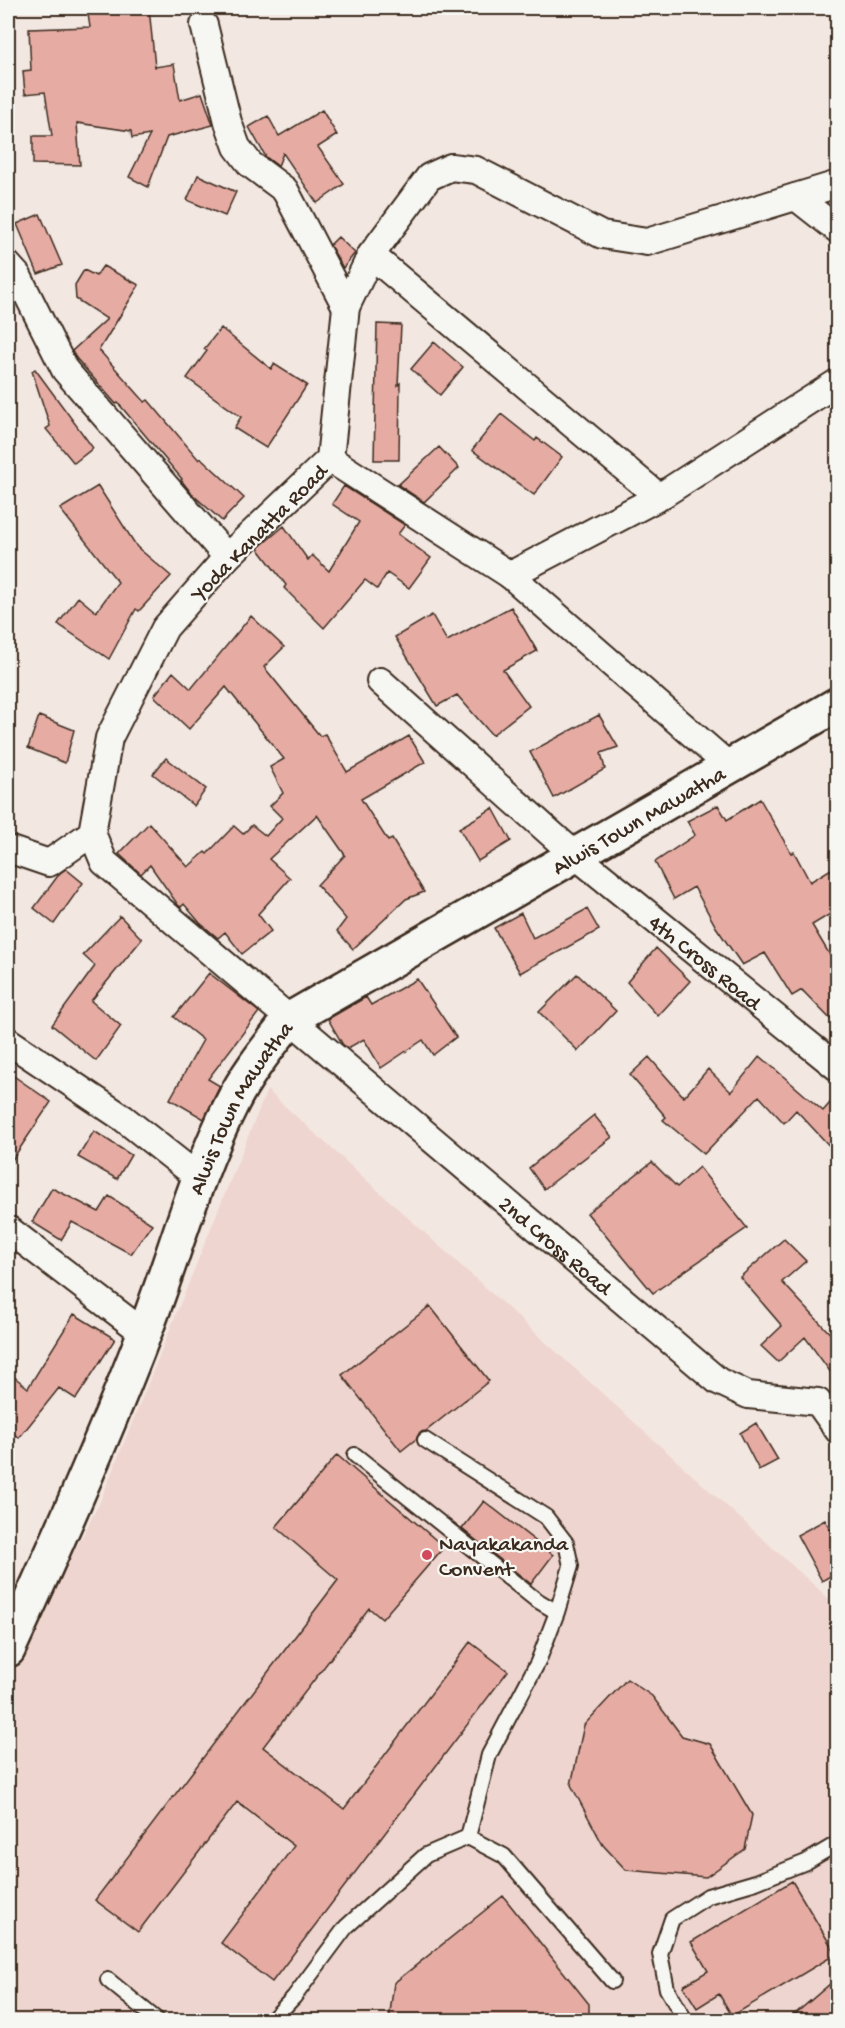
<svg xmlns="http://www.w3.org/2000/svg" width="845" height="2028" viewBox="0 0 845 2028" font-family="'Gochi Hand',sans-serif">
	<style>
		.built { fill: #efd5cf }
		.building { fill: #e6aca4; stroke: #3b2a1e; stroke-width: 1.5 }
		.lines { fill: none; stroke-linecap: round; stroke-linejoin: round }
		.lane-casing { stroke: #3b2a1e; stroke-width: 18 }
		.street-casing { stroke: #3b2a1e; stroke-width: 30 }
		.secondary-casing { stroke: #3b2a1e; stroke-width: 38 }
		.lane { stroke: #f6f6f2; stroke-width: 14 }
		.street { stroke: #f6f6f2; stroke-width: 26 }
		.secondary { stroke: #f6f6f2; stroke-width: 33 }
		.poi-dot { fill: #d1495b; stroke: #f6f6f2; stroke-width: 2 }
		.labels { text-anchor: middle; stroke-width: 4.5; stroke-linejoin: round; paint-order: stroke }
		.street-label { font-size: 22px; fill: #3b2a1e; stroke: #f6f6f2 }
		.poi-label { font-size: 22px; fill: #3b2a1e; stroke: #f6f6f2; text-anchor: start }
	</style>
	<rect width="100%" height="100%" fill="#f3e7e2"/>
	<filter id="ink" filterUnits="userSpaceOnUse"><feTurbulence type="fractalNoise" baseFrequency=".0167" numOctaves="2"/><feDisplacementMap in="SourceGraphic" scale="12" xChannelSelector="R" yChannelSelector="G"/><feConvolveMatrix kernelMatrix="1 2 1 2 8 2 1 2 1" color-interpolation-filters="sRGB"/></filter>
	<g filter="url(#ink)">
		<path class="built" d="M267 1090 837 1606V2020H8V1678L99 1504Z"/>
		<path class="building" d="M87 8H149L155 67 174 64 180 100 202 93 213 125 167 137 148 187 129 177 150 135 132 138 131 131 77 123 80 165 33 164V136H52L45 92 25 94 23 71 31 70 29 29 90 27Z
			M322 110 337 135 318 147 344 184 317 203 283 153 278 166 266 157 249 127 268 116 279 136Z
			M198 175 236 192 225 216 187 200Z
			M40 214 62 265 38 274 17 224Z
			M338 237 355 253 343 268 330 245Z
			M103 266 139 285 99 350 145 402 148 400 199 460 201 458 244 498 222 521 192 494 181 480 182 479 118 403 116 404 76 358 72 351 107 319 76 299 75 285 84 270 96 276Z
			M377 324 401 325 398 385 400 383 399 460H374Z
			M221 328 271 369 274 364 307 385 266 448 234 428 241 417 187 378 207 351 204 349Z
			M434 342 463 367 440 395 411 369Z
			M35 369 93 448 74 463 46 429 50 426 32 371Z
			M501 414 535 441 537 438 562 457 534 495 472 450Z
			M439 447 459 468 424 502 398 485Z
			M98 486 137 547 171 576 139 611 136 609 109 659 58 624 78 597 96 612 118 582 60 509Z
			M344 486 405 525 398 534 431 558 409 588 387 573 377 589 365 580 324 628 284 588 286 585 258 548 284 526 308 560 312 555 329 571 359 522 332 504Z
			M511 607 537 651 503 670 529 706 492 735 457 695 437 706 395 637 432 615 447 641Z
			M251 616 284 647 264 667 320 736 325 734 347 772 409 736 425 762 361 799 388 841 392 839 424 892 406 899 353 949 337 931 346 919 317 885 345 855 317 815 269 859 290 878 258 914 271 931 242 954 225 932 218 938 200 923 184 904 181 907 178 905 150 865 141 874 119 854 149 823 188 867 205 852 207 854 234 826 243 834 252 825 266 836 282 818 270 806 283 793 270 767 284 759 226 687 189 729 154 696 173 672 191 689Z
			M599 715 618 747 601 753 605 769 554 798 530 752Z
			M39 716 74 730 65 763 28 748Z
			M166 758 206 789 194 806 153 774Z
			M760 799 791 853 794 852 810 882 831 869 837 880V910L812 925 837 967V1026L802 990 792 996 765 953 742 965 716 927 694 887 674 899 655 862 695 835 687 821 718 805 727 820Z
			M493 808 511 841 478 861 459 828Z
			M66 869 83 883 54 924 34 908 60 873Z
			M587 909 599 930 520 973 494 928 521 913 533 938Z
			M120 916 142 939 91 1001 121 1026 96 1061 52 1025 95 966 83 955Z
			M656 948 690 981 658 1016 627 982Z
			M209 973 259 1012 208 1079 220 1086 204 1119 170 1099 203 1040 174 1017Z
			M577 974 616 1011 578 1051 539 1012Z
			M417 979 456 1037 433 1055 423 1040 381 1068 364 1039 348 1048 343 1045 328 1019 366 997 371 1005Z
			M760 1056 823 1111 837 1095V1154L796 1110 784 1123 759 1096 704 1154 663 1120 666 1117 630 1075 649 1057 684 1097 708 1069 731 1092Z
			M8 1072 51 1102 8 1166Z
			M594 1115 612 1137 544 1189 529 1168Z
			M94 1131 131 1155 117 1179 78 1157Z
			M652 1162 677 1187 699 1167 747 1228 653 1293 587 1213Z
			M52 1188 99 1212 109 1196 152 1224 131 1254 72 1222 61 1240 32 1222Z
			M784 1239 806 1261 782 1282 837 1341V1381L805 1337 778 1362 761 1346 782 1326 740 1277Z
			M430 1306 489 1381 426 1431 420 1432 416 1439 401 1451 342 1375Z
			M74 1314 115 1339 76 1399 59 1388 19 1438 8 1429V1372L28 1388Z
			M756 1423 778 1460 759 1470 740 1433Z
			M337 1455 444 1547 382 1619 369 1608 263 1747 344 1809 470 1642 508 1671 272 1982 221 1943 294 1846 237 1802 138 1932 95 1900 338 1580 276 1527Z
			M484 1501 553 1555 531 1584 462 1529Z
			M825 1520 837 1542V1572L822 1581 797 1535Z
			M627 1679 652 1696 682 1736 710 1744 752 1815 745 1849 706 1877 626 1870 603 1845 571 1785 584 1725Z
			M792 1881 836 1954 732 2016 719 1994 697 2008 683 1986 708 1971 691 1942Z
			M503 1896 589 2004V2020H389L394 1983Z
			M837 1978V2020H788Z"/>
		<g class="lines">
			<defs>
				<path id="lane" d="M425 1440 546 1517 566 1543 571 1566 557 1612
					M355 1455 535 1599 557 1612 538 1662 489 1755 468 1837
					M108 1980 157 2020
					M272 2020 294 1997 346 1927 426 1855 468 1837 504 1856 612 1981
					M685 2020 667 1989 660 1954 672 1919 708 1896 756 1882 806 1862 838 1843"/>
				<g id="street">
					<path d="M204 25 228 122 237 147 250 164 285 190 346 307"/>
					<path id="s1" d="M838 184 647 242 602 235 476 170 451 167 429 177 371 255 346 307 330 459 227 557 165 628 109 738 92 833 104 862 718 1381 748 1395 818 1402 838 1430"/>
					<path d="M796 197 838 230"/>
					<path d="M371 255 659 497"/>
					<path d="M8 265 18 276 65 370 227 557"/>
					<path d="M330 459 510 575 729 766"/>
					<path d="M510 575 659 497 838 382"/>
					<path id="s2" d="M380 681 575 855 838 1068"/>
					<path d="M8 849 49 863 92 833"/>
					<path d="M8 1041 123 1118 198 1177"/>
					<path d="M8 1229 144 1333"/>
				</g>
				<g id="secondary">
					<path id="s3" d="M8 1650C56 1546 103 1440 144 1334 174 1257 194 1178 231 1105 246 1074 269 1046 290 1019L838 704"/>
				</g>
			</defs>
			<use href="#lane" class="lane-casing"/>
			<use href="#street" class="street-casing"/>
			<use href="#secondary" class="secondary-casing"/>
			<use href="#lane" class="lane"/>
			<use href="#street" class="street"/>
			<use href="#secondary" class="secondary"/>
		</g>
	</g>
	<circle class="poi-dot" cx="427" cy="1555" r="6"/>
	<g class="labels">
		<g class="street-label">
			<text transform="translate(258 531) rotate(-45)" y="8">Yoda Kanatta Road</text>
			<text dy="8" stroke="none"><textPath href="#s3" startOffset="1095">Alwis Town Mawatha</textPath></text>
			<text dy="8" stroke="none"><textPath href="#s2" startOffset="430">4th Cross Road</textPath></text>
			<text dy="8" stroke="none"><textPath href="#s3" startOffset="591">Alwis Town Mawatha</textPath></text>
			<text dy="8" stroke="none"><textPath href="#s1" startOffset="1824">2nd Cross Road</textPath></text>
		</g>
		<g class="poi-label">
			<text x="439" y="1550">Nayakakanda<tspan x="439" dy="25">Convent</tspan></text>
		</g>
	</g>
	<rect width="845" height="2028" fill="none" stroke="#f6f6f2" stroke-width="30"/>
	<rect x="15" y="15" width="815" height="1998" fill="none" stroke="#3b2a1e" stroke-width="2" filter="url(#ink)"/>
</svg>
